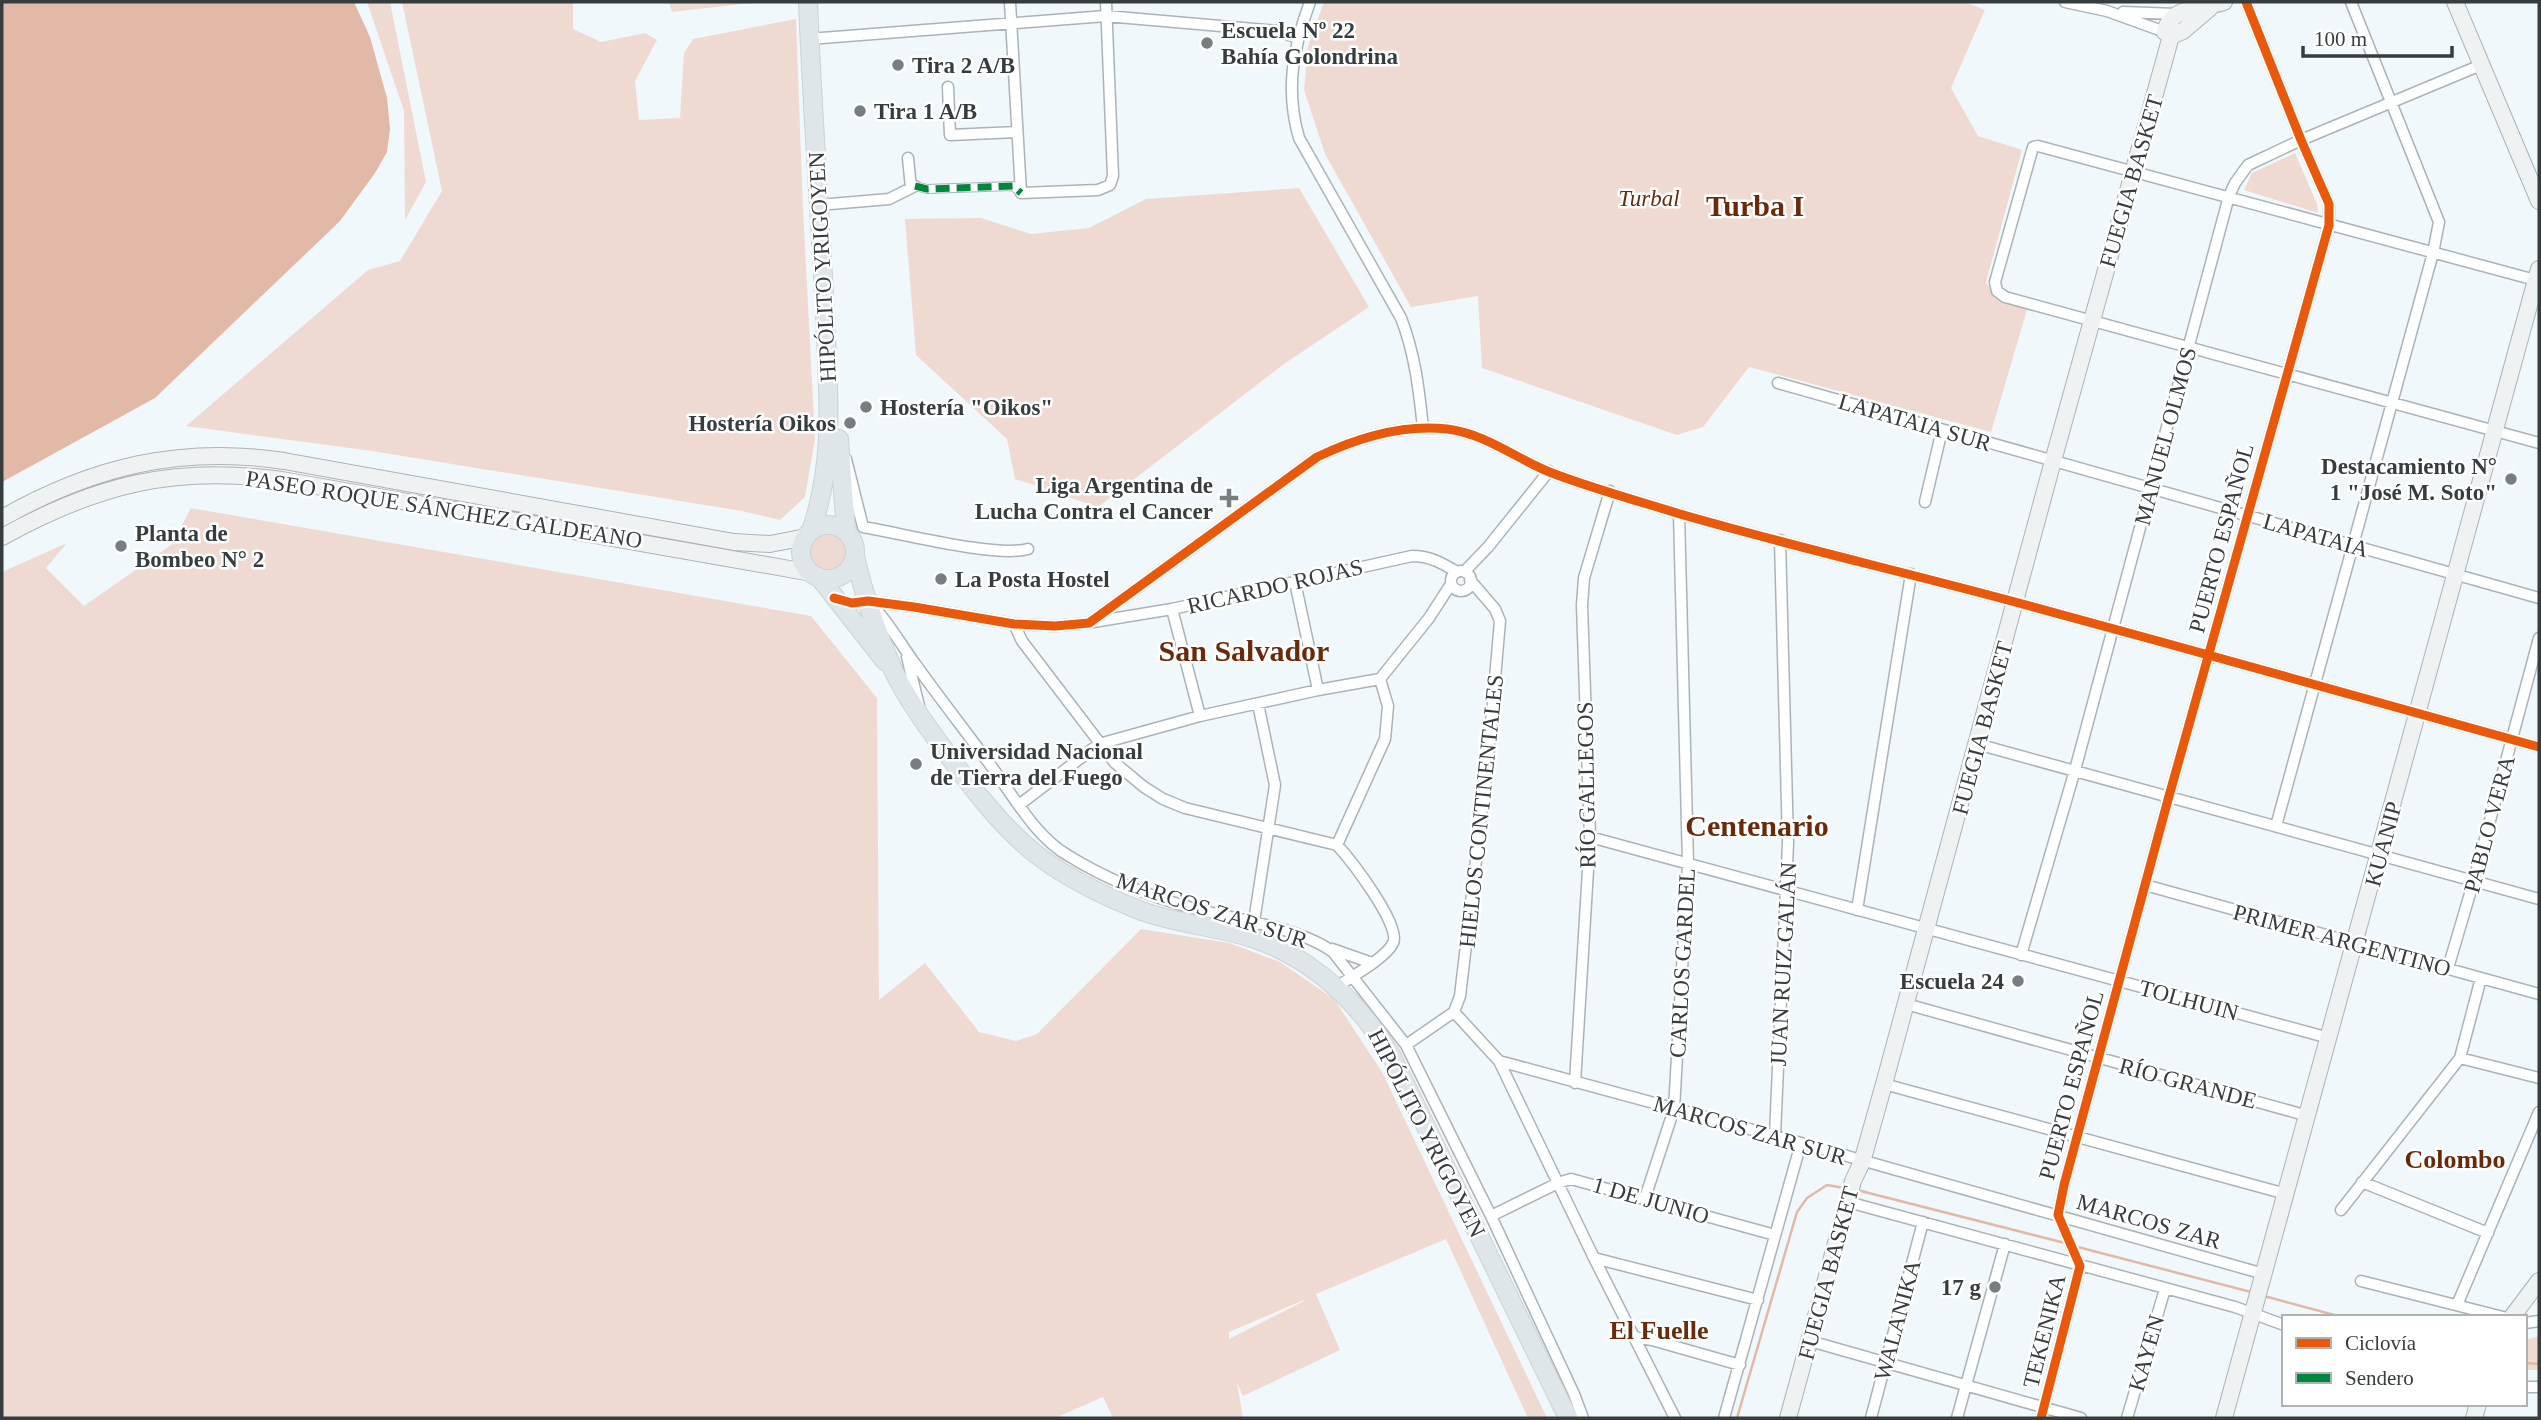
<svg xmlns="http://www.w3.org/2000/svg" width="2541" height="1420" viewBox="0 0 2541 1420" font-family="Georgia,serif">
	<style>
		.green { fill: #efdad2; fill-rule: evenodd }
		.water { fill: #e2b8a7 }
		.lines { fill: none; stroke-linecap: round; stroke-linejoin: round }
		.stream { stroke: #e2b8a7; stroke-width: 2.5 }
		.pedestrian-casing { stroke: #acb3b6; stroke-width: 10 }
		.minor-casing { stroke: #acb3b6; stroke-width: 13 }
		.secondary-casing { stroke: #acb3b6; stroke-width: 18 }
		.primary-casing { stroke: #cdd2d3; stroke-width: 20 }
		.pedestrian { stroke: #fdfefe; stroke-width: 8 }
		.minor { stroke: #fdfefe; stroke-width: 10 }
		.secondary { stroke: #eef2f3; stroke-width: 16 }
		.primary { stroke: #dfe6e9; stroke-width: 18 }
		.quiet { stroke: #00873e; stroke-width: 7; stroke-dasharray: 14 7; stroke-linecap: butt }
		.cycleway-casing { stroke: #fff; stroke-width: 13 }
		.cycleway { stroke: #e8590c; stroke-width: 9 }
		.poi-dot { fill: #777e81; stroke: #fff; stroke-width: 2.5 }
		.labels { text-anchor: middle; stroke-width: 5; stroke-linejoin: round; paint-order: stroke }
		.poi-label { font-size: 23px; font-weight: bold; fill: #363d3f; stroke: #fff; text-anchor: start }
		.street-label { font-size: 23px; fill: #363d3f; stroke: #fff }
		.park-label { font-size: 23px; font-style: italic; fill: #662c11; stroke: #fff }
		.quarter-label { font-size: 26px; font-weight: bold; fill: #6a2a0a; stroke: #fff }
		.district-label { font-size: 30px; font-weight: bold; fill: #6a2a0a; stroke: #fff }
	</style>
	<rect width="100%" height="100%" fill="#f0f8fb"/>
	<path class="green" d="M367 2H390L426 182 405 220 404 111Z
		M402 2H573V29L601 42 645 33 657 40 635 81 639 120 680 118 684 53 693 39 796 19 803 209 815 439 805 497 780 520 742 511 372 451 186 426 368 270 400 261 442 191Z
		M669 2H760L672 12Z
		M1324 2H1964L1985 10 1951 88 1978 136 2022 150 1986 282 1995 298 2027 310 1991 432 1749 367 1703 427 1677 435 1482 368 1478 296 1411 307 1325 154 1304 90 1308 46Z
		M2295 153 2317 204 2318 213 2244 190 2252 173Z
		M1299 188 1369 307 1284 364 1098 507 1015 479 1007 439 916 355 905 219 981 218 1031 234 1089 228 1146 199Z
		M191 508 811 616 877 698 879 1000 925 963 979 1032 1016 1041 1037 1034 1141 929 1229 943 1280 962 1334 999 1382 1072 1547 1418H1528L1446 1239 1316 1294 1340 1350 1243 1396 1237 1383 1243 1418H1113L1103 1397 1055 1418H2V572L67 543 46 568 84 606 171 545ZM1304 1300V1301L1229 1339V1332Z
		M809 552a20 20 0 1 1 40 0a20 20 0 1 1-40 0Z
		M2539 1336V1370H2525V1340Z"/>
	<path class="water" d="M2 2H354L370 37 387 98 390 129 387 152 375 173 340 221 155 398 2 482Z"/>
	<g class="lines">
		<path class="stream" d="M1857 1190 2065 1243
			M2074 1246 2251 1292
			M2264 1296 2342 1317
			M2525 1363 2539 1364
			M1737 1418 1797 1212 1807 1198 1827 1185 1844 1188"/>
		<defs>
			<path id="pedestrian" d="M915 186 927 189 1013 186 1021 193"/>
			<path id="minor" d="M1010 2 1021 193 1098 190 1110 185 1113 176 1106 2
				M1310 2C1293 48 1285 90 1299 138L1401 318C1415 354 1419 390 1423 428
				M2065 2 2107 11 2165 32
				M2123 12 2176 14
				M809 39 1106 16 1278 31 1297 38
				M948 87 950 135 1017 132
				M908 158 911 188
				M819 205 889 199 915 186
				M2539 281 2038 146 2033 147 1995 282 1997 291 2005 297 2539 443
				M1778 383 2539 598
				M846 459 863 527C900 533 996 558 1028 549
				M1925 502 1942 430
				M1451 581a10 10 0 1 1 20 0a10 10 0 1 1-20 0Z
				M1464 572 1488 547 1549 471
				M1295 582 1318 690
				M836 599 852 603 868 601 914 607 1014 624 1055 626 1089 623 1317 457C1357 438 1402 424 1447 429 1487 434 1516 459 1552 473 1594 489 1638 501 1680 514 1791 546 1904 572 2015 602 2190 649 2364 699 2539 747
				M872 605C890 624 901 645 916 665 943 703 972 739 999 777 1018 804 1039 839 1069 856 1106 879 1149 896 1192 908 1232 919 1300 927 1333 952L1406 1045 1491 1216 1574 1394 1583 1418
				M1172 609 1200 716
				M1093 622 1172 609 1412 556C1430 556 1442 563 1457 572
				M1014 624 1022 641 1115 763 1144 787 1163 799 1185 808 1337 845C1350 859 1402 926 1393 943 1386 958 1351 977 1336 987
				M907 657 919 706
				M1977 744 2539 899
				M1019 805 1099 744 1200 716 1318 690 1380 679
				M2276 826 2433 253 2439 222 2351 2
				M1590 837 2329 1038
				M1337 845 1385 739 1388 706 1380 679 1429 618 1451 584
				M2145 885 2539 994
				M1857 910 1911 574
				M1253 928 1275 785 1258 704
				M1332 949 1372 963
				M2021 955 2075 770 2229 196 2235 183 2248 165 2301 140 2481 65
				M2448 968 2474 880 2539 638
				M1906 1004 2308 1116
				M1454 1012 1499 1061 1801 1143 2264 1274
				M1454 1012 1460 996 1488 759 1500 621 1495 609 1470 580
				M1406 1045 1454 1012
				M2460 1058 2539 1078
				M1499 1061 1594 1258 1675 1418
				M1575 1083 1590 837 1582 605 1584 578 1610 491
				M1884 1084 2286 1194
				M1775 1135 1788 843 1780 540
				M2362 1182 2488 1233
				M1645 1198 1674 1109 1688 864 1679 514
				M1848 1202 2235 1307 2284 1325
				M2341 1210 2460 1058 2481 978
				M1491 1216 1558 1183 1571 1179 1775 1235
				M1594 1258 1758 1300
				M2361 1281 2503 1317
				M2457 1305 2539 1112
				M2525 1323 2539 1321
				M1634 1337 1652 1340 1740 1365
				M1810 1341 2081 1418
				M2525 1387H2539
				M1724 1418 1801 1143
				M1871 1418 1923 1222
				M1957 1418 2005 1244
				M2041 1418 2080 1266 2058 1215 2064 1185 2169 796 2329 225V204L2301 140 2246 2
				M2127 1418 2165 1289"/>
			<path id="secondary" d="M2455 2 2539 201
				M2171 36 2165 32C2171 5 2203 9 2224 2
				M2171 36 2183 31 2210 8
				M2 518C92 467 180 445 284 461L734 542 770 544 806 537
				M2 537C96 485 174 465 282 480L812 573
				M2512 1317 2539 1281
				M1788 1418 1853 1181 1862 1162 1884 1084 2053 461 2171 36
				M2224 1418 2539 269
				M2474 1418 2478 1404"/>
			<path id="primary" d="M808 2C812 106 820 211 825 315 828 390 836 459 811 531
				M839 439 846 531
				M801 552a27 27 0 1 1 54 0a27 27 0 1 1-54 0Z
				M855 557C864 595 878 636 894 672 907 699 925 724 943 748 970 785 1000 826 1037 855 1067 878 1104 896 1139 910 1175 924 1215 926 1252 938 1313 958 1358 1002 1391 1055L1568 1418
				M819 577 885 661"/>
		</defs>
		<use href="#pedestrian" class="pedestrian-casing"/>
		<use href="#minor" class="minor-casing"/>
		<use href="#secondary" class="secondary-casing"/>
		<use href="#primary" class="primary-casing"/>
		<use href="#pedestrian" class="pedestrian"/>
		<use href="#minor" class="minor"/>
		<use href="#secondary" class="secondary"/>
		<use href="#primary" class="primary"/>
		<path class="quiet" d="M915 186 927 189 1013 186 1021 193"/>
		<defs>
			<path id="cycleway" d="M834 598 852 603 868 601 914 607 1014 624 1055 626 1089 623 1317 457C1357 438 1402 424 1447 429 1487 434 1516 459 1552 473 1594 489 1638 501 1680 514 1791 546 1904 572 2015 602 2190 649 2364 699 2539 747
				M2041 1418 2080 1266 2058 1215 2064 1185 2169 796 2329 225V204L2301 140 2246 2"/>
		</defs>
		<use href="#cycleway" class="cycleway-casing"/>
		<use href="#cycleway" class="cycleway"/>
	</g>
	<g class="poi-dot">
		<circle cx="1207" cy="43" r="7"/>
		<circle cx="898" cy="65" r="7"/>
		<circle cx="860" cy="111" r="7"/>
		<circle cx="866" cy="407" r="7"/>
		<circle cx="850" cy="423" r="7"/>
		<circle cx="2511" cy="479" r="7"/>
		<path d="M1225.5 487.5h7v7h7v7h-7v7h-7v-7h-7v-7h7z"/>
		<circle cx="121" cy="546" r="7"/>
		<circle cx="941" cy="579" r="7"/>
		<circle cx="916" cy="764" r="7"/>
		<circle cx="2018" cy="981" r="7"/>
		<circle cx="1995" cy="1287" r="7"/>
	</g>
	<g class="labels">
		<g class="poi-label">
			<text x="1221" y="38">Escuela Nº 22<tspan x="1221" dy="26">Bahía Golondrina</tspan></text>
			<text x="912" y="73">Tira 2 A/B</text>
			<text x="874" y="119">Tira 1 A/B</text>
			<text x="880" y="415">Hostería "Oikos"</text>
			<text x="836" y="431" text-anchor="end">Hostería Oikos</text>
			<text x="2497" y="474" text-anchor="end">Destacamiento N°<tspan x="2497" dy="26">1 "José M. Soto"</tspan></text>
			<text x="1213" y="493" text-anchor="end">Liga Argentina de<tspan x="1213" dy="26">Lucha Contra el Cancer</tspan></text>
			<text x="135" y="541">Planta de<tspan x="135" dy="26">Bombeo N° 2</tspan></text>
			<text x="955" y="587">La Posta Hostel</text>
			<text x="930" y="759">Universidad Nacional<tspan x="930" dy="26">de Tierra del Fuego</tspan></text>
			<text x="2004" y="989" text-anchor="end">Escuela 24</text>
			<text x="1981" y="1295" text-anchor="end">17 g</text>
		</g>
		<g class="street-label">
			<text transform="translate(2131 181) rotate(-74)" y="8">FUEGIA BASKET</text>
			<text transform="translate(822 267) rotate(-93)" y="8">HIPÓLITO YRIGOYEN</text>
			<text transform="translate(1915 422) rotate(16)" y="8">LAPATAIA SUR</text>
			<text transform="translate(2165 436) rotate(-75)" y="8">MANUEL OLMOS</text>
			<text transform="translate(444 509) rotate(9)" y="8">PASEO ROQUE SÁNCHEZ GALDEANO</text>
			<text transform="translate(2316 535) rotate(16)" y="8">LAPATAIA</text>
			<text transform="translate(2221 538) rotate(-75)" y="8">PUERTO ESPAÑOL</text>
			<text transform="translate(1275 586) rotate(-13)" y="8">RICARDO ROJAS</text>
			<text transform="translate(1982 728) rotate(-75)" y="8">FUEGIA BASKET</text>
			<text transform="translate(1586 785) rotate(-91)" y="8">RÍO GALLEGOS</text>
			<text transform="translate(1481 811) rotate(-84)" y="8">HIELOS CONTINENTALES</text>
			<text transform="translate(2489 824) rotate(-75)" y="8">PABLO VERA</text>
			<text transform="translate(2383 844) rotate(-75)" y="8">KUANIP</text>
			<text transform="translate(1212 910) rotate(18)" y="8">MARCOS ZAR SUR</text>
			<text transform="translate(2342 940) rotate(15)" y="8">PRIMER ARGENTINO</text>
			<text transform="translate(1682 963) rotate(-87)" y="8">CARLOS GARDEL</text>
			<text transform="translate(1783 964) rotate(-87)" y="8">JUAN RUIZ GALÁN</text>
			<text transform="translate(2189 1000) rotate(15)" y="8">TOLHUIN</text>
			<text transform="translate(2188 1083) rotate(15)" y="8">RÍO GRANDE</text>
			<text transform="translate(2071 1085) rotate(-75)" y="8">PUERTO ESPAÑOL</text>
			<text transform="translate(1750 1130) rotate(16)" y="8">MARCOS ZAR SUR</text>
			<text transform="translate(1427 1133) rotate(63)" y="8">HIPÓLITO YRIGOYEN</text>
			<text transform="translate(1651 1200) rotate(16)" y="8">1 DE JUNIO</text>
			<text transform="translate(2149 1221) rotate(16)" y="8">MARCOS ZAR</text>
			<text transform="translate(1828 1273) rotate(-75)" y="8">FUEGIA BASKET</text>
			<text transform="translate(1897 1320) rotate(-75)" y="8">WALANIKA</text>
			<text transform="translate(2044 1331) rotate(-76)" y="8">TEKENIKA</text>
			<text transform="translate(2146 1353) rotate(-74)" y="8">KAYEN</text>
		</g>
		<g class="park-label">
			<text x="1649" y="206">Turbal</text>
		</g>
		<g class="quarter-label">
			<text x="2455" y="1168">Colombo</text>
			<text x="1659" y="1339">El Fuelle</text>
		</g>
		<g class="district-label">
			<text x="1755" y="216">Turba I</text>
			<text x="1244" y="661">San Salvador</text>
			<text x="1757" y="836">Centenario</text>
		</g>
	</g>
	<rect width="2541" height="1420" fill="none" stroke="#363d3f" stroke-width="7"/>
	<rect x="2282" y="1315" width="245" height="91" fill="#ffffff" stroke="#afb1b2" stroke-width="2"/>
	<rect x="2296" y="1338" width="35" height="10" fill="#e8590c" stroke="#afb1b2" stroke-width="2"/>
	<text x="2345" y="1350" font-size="21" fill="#363d3f">Ciclovía</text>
	<rect x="2296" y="1373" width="35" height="10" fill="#00873e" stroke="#afb1b2" stroke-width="2"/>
	<text x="2345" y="1385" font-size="21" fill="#363d3f">Sendero</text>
	<path d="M2303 46v10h149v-10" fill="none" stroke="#363d3f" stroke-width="3.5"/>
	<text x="2314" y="46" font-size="21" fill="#363d3f" stroke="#ffffff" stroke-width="5" paint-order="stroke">100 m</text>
</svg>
